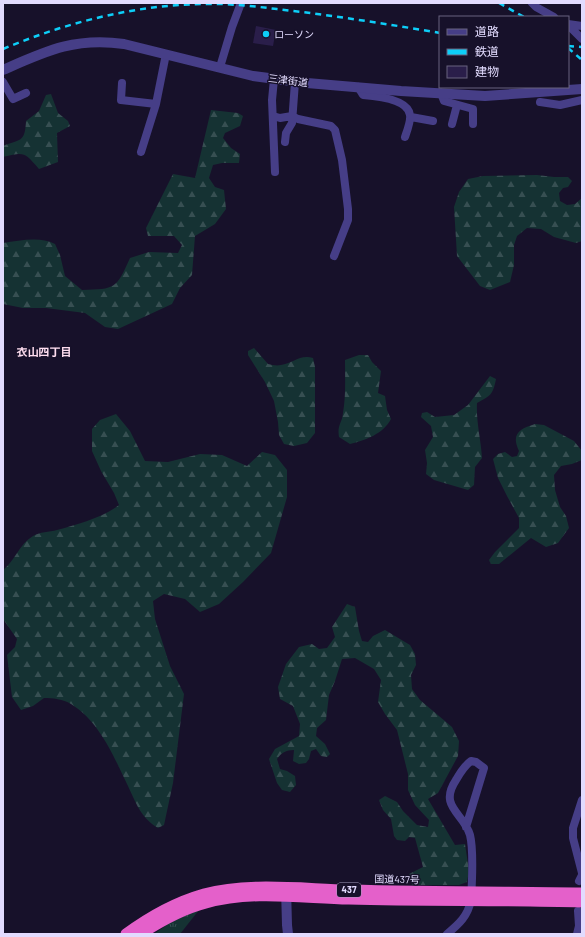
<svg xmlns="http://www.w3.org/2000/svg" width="585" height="937" viewBox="0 0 585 937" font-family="Barlow,'Noto Sans JP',sans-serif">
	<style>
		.grass { fill: url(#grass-tufts) }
		.forest { fill: url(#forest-firs) }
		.building { fill: #2a1e4a }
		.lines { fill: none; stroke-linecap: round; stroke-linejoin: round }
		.minor { stroke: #463e87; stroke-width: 8 }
		.tertiary { stroke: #463e87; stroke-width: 10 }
		.trunk { stroke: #e460ca; stroke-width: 11 }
		.rail { stroke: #0dcef8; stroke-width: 2.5; stroke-dasharray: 6 5; stroke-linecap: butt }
		.poi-dot { fill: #0dcef8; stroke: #17112a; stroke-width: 1.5 }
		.labels { text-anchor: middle; stroke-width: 3; stroke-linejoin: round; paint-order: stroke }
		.shield { fill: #17112a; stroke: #a59ebe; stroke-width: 1 }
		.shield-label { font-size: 9px; font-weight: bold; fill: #e2dbfe }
		.poi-label { font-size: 10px; fill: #e2dbfe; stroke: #17112a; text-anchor: start }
		.street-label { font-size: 10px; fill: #e2dbfe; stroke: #17112a }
		.neighbourhood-label { font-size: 11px; font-weight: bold; fill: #feddef; stroke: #17112a }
	</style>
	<defs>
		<pattern id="grass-tufts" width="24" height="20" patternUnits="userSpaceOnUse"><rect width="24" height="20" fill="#153233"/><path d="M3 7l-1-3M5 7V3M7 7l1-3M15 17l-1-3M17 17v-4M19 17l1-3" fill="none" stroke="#374f52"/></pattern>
		<pattern id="forest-firs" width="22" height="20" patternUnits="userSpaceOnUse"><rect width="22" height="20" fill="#153233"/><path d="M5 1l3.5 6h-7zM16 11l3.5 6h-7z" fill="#374f52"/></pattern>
	</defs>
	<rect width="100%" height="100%" fill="#17112a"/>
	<path class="grass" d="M199 910 180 934H154L171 922Z"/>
	<path class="forest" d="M51 94 58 113 68 121 70 126 57 133 58 162 39 169C24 152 25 152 3 157V146C20 139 25 143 26 121L39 111 46 95Z
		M211 110 238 113 243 116 240 126 225 133 223 138 231 148 240 154 239 163H222L213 165 209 178 215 187 224 190 226 209 215 224 195 236 192 275 180 288 172 304 118 329 105 327 85 313 46 308H23L3 304V243C20 241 39 236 55 244L60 255 65 276 82 290C116 289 116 289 130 258L149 252 178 253 182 245 174 236H148L146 228 173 174 195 178Z
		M537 175 554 177H568L572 181 568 187 563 188 559 193 560 201 567 205 575 204 582 198V241L576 243 554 237 541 229 527 228 517 236 514 245V265L510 282 490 290 480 286 457 256 454 207 459 192 468 179 483 176Z
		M254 348 268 364C272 365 277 366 281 365 292 364 300 354 313 358L315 367V433L307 443 294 446 284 444 279 435 278 422 274 401 265 382 248 355V351Z
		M359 355H368L372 362 381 371 378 393 385 396 387 410 391 419C383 434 366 440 350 444L339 437C337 424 342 424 343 413 346 396 345 378 345 360Z
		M490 376 496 379C493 395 490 396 477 403 476 422 481 440 482 458L475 467 474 485 468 490 434 480 426 474 427 463 425 450 433 437 431 426 421 417 422 413 427 412 435 417 454 415 468 405Z
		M116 414 130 431 145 461 168 462 200 454 222 455 247 466 262 452 275 455 287 470V497L271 553 243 582 219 604 200 612 185 599 164 594 153 601 155 619 170 666 184 694 173 783 164 825 158 828C141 818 136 803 128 786 114 757 100 722 71 704 63 699 53 698 44 698L33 706 21 710 12 697 7 655 15 647 17 639 3 619V570C15 561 19 544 33 536 39 532 50 532 57 530 76 525 104 517 119 505L114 493 101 471 92 451V429L100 420Z
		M535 424 544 425 574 441 582 451V460L572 464 561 466 554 475 555 490 560 507 566 516 569 528 558 543 546 547 531 538 499 564H491L489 560 495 552 519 528V518L507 496 498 478 493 459 498 454 505 452 512 457 517 456 519 451C511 434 519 429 535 424Z
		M347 604 355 607 359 631 362 641 368 642 373 636 385 630 410 645 415 654 416 665 411 675 412 689 420 700 452 727 459 741 458 756 438 793 428 799 455 845 465 844 469 871 467 882 459 885H412L409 874 423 867 415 838 409 837 405 841 397 840 394 836 391 819 383 810 379 800 385 796 397 802 403 811 417 825 428 827 429 820 415 805 408 790V774L397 730 385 714 378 702 381 680 374 669 355 658 342 659 335 681 329 695 326 720 317 728 316 736 325 744 330 754 327 757 321 756 316 749 311 751 309 759 306 763 299 764 293 761 294 750C286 750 281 753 277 759L280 769 287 771 295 776 296 785 290 792 282 790 277 783 269 759 275 749 299 736 300 724 293 706 280 699 278 687 286 664 299 647 312 644 319 649 327 648 335 637 332 627Z"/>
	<path class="building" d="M256 26 276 30 273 46 253 43Z"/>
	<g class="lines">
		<path class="minor" d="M532 3 536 7 554 17
			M568 24 582 26
			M568 25 582 39
			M220 67 232 27 241 3
			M274 79 272 100 275 172
			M3 82 13 99 26 93
			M122 83 121 100 156 104
			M358 87 363 95C376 96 408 99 410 115 411 121 407 131 405 137
			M441 93 444 101 473 109V124
			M540 102 560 105 582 100
			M273 116 280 118 292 116 298 119 331 126 335 130 342 160 348 209V220L334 256
			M411 117 433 121
			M452 124 457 105
			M285 142 286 133 292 123 295 82
			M141 152 156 104 166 54
			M582 800 573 828V838L582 873
			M579 881 582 875
			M447 934C459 924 468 916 471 900 472 883 474 851 470 835 464 813 438 807 456 780 460 773 464 766 471 761L476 762 484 768 466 827
			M577 934 579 926 578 911"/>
		<path class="tertiary" d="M3 70C46 51 75 37 124 44L253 76 307 83 401 91 485 96 582 89
			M286 888 287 925 288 934"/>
		<path class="trunk" d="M126 934C149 917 176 902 204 894 249 882 302 889 349 890 426 892 504 892 582 893
			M141 934C161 921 183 909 206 903 252 890 302 898 349 899 426 901 504 900 582 902"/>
		<path class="rail" d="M499 3 524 17
			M568 46 582 47
			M568 48 582 60
			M3 49C70 21 142 3 215 4 244 4 273 9 302 12 348 18 394 25 440 33"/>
	</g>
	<circle class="poi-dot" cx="266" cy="34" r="4"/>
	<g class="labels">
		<rect class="shield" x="337" y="883" width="24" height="14" rx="3"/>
		<g class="shield-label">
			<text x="349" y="893">437</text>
		</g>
		<g class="poi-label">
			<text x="274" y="38">ローソン</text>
		</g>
		<g class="street-label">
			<text transform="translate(288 80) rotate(7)" y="4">三津街道</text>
			<text transform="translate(397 879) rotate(1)" y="4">国道437号</text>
		</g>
		<g class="neighbourhood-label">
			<text x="44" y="356">衣山四丁目</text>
		</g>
	</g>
	<rect width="585" height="937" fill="none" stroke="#e2dbfe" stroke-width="8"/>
	<rect x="439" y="16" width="130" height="72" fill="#17112a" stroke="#68627f"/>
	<rect x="447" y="29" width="20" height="6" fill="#463e87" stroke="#68627f"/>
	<text x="475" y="36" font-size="12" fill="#e2dbfe">道路</text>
	<rect x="447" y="49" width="20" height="6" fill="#0dcef8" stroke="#68627f"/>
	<text x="475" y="56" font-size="12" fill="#e2dbfe">鉄道</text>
	<rect x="447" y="66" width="20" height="12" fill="#2a1e4a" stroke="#68627f"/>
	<text x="475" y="76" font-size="12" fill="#e2dbfe">建物</text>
</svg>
